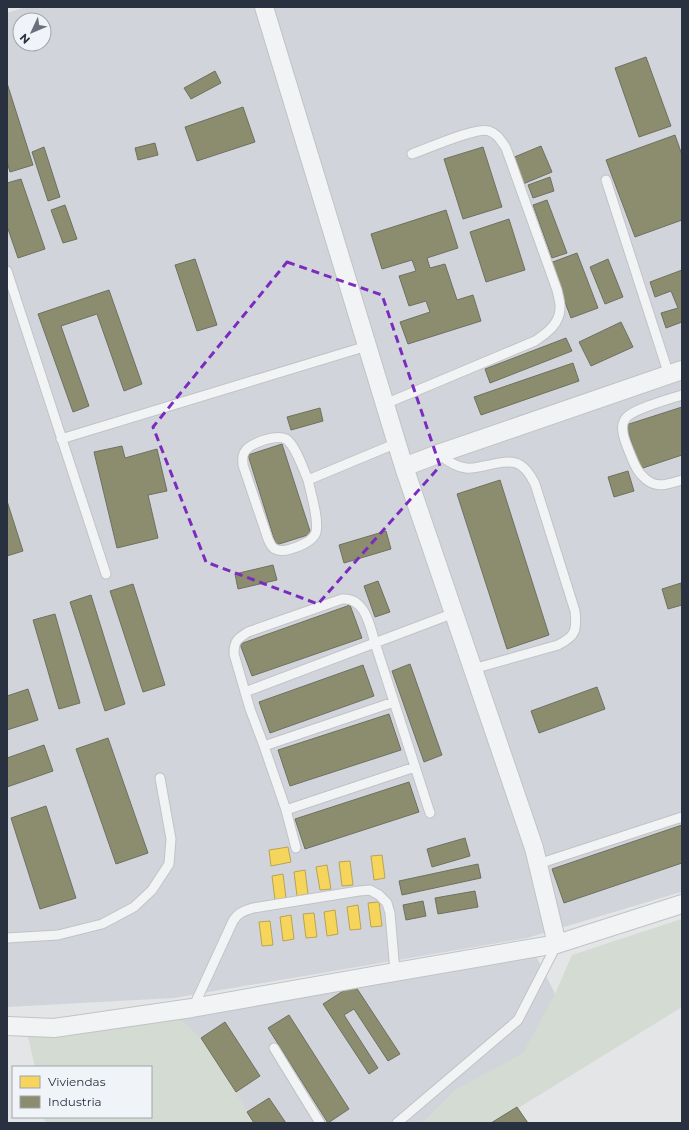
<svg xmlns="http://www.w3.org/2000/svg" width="689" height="1130" viewBox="0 0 689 1130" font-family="Montserrat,sans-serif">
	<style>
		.built { fill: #d1d4da; fill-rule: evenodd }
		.green { fill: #d3dbd3 }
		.homes { fill: #f6d55c; stroke: #b8a454 }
		.industry { fill: #8c8c6e; stroke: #6e7160 }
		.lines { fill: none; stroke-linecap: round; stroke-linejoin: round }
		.lane-casing { stroke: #c1c3c5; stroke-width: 11 }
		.street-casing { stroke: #c1c3c5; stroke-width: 20 }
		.lane { stroke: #f2f3f4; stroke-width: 9 }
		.street { stroke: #f2f3f4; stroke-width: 18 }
		.marked { fill: none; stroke: #7b2cbf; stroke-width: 3; stroke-dasharray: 8 5; stroke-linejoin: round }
	</style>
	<rect width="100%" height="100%" fill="#e3e5e7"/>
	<path class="built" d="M26 7H682V893L681 892 527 938 174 998 7 1007V13ZM20 20H44V44H20Z
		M533 950 590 1063 494 1123H241L173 1013Z"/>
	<path class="green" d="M682 919V1007L494 1123H422L455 1090 523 1053 555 994 572 955 648 930Z
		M173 1013 201 1038 236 1092 254 1123H45L44 1117H151V1067H35L27 1033Z"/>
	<path class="homes" d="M288 847 291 862 271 866 269 850Z
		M382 855 385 878 374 880 371 856Z
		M350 861 353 885 342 886 339 862Z
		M327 865 331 889 320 890 316 867Z
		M305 870 308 894 297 896 294 872Z
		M283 874 286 898 275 900 272 876Z
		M379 902 382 926 371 927 368 903Z
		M358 905 361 929 350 930 347 907Z
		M335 910 338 934 327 936 324 912Z
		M314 913 317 937 306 938 303 914Z
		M291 915 294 939 283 941 280 917Z
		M270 921 273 945 262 946 259 922Z"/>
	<path class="industry" d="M646 57 671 126 639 137 615 68Z
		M215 71 221 83 191 99 184 88Z
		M7 83 33 165 10 172 7 162Z
		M243 107 255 142 197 161 185 127Z
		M675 135 682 155V220L635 237 606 160Z
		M155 143 158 155 138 160 135 148Z
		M541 146 552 172 523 184 512 158Z
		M44 147 60 197 48 201 32 152Z
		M483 147 502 207 463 219 444 159Z
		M550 177 554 191 533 198 528 185Z
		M21 179 45 249 18 258 7 226V183Z
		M547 200 567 253 552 258 533 205Z
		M65 205 77 239 63 243 51 210Z
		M446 210 458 248 427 258 430 268 445 264 457 300 473 295 481 321 408 344 400 322 430 312 426 301 409 306 399 276 416 271 412 260 382 269 371 234Z
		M509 219 525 270 486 282 470 232Z
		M577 253 598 308 571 318 550 263Z
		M195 259 217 325 197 331 175 265Z
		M608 259 623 297 605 304 590 267Z
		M682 270V322L666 328 661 313 678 308 671 291 655 297 650 282Z
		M109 290 142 384 124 391 97 314 61 326 89 406 73 412 38 314Z
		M621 322 633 347 591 366 579 342Z
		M566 338 572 351 490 383 485 369Z
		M573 363 579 381 481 415 474 397Z
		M682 407V455L640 469 626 425Z
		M320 408 323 421 291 430 287 417Z
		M282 444 311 534 276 545 248 455Z
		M122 446 125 458 157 449 167 491 148 495 158 538 117 548 94 452Z
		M628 471 634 491 614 497 608 477Z
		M500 480 549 635 507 649 457 494Z
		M7 501 23 551 7 556Z
		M386 531 391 549 344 563 339 545Z
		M273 565 277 580 238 589 235 574Z
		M378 581 390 612 375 617 364 586Z
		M681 583 682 605 668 609 662 589Z
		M133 584 165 685 143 692 110 591Z
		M91 595 125 704 105 711 70 602Z
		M350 605 362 638 252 676 240 644Z
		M55 614 80 703 59 709 33 620Z
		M410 664 442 755 424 762 392 671Z
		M363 665 374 696 270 733 259 702Z
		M597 687 605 709 539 733 531 711Z
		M28 689 38 720 7 730V696Z
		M389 714 401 750 290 786 278 750Z
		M108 738 148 853 116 864 76 749Z
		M44 745 53 771 7 787V758Z
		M409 782 419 812 305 849 295 819Z
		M46 806 76 898 40 909 11 818Z
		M682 825V863L564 903 552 869Z
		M465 838 470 856 432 867 427 849Z
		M478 864 481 878 402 895 399 881Z
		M475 891 478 907 438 914 435 898Z
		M423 901 426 916 406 920 403 905Z
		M354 984 400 1054 388 1061 354 1009 344 1015 378 1068 369 1074 323 1004Z
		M289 1015 349 1109 328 1123 268 1028Z
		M225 1022 260 1076 236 1092 201 1038Z
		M269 1098 286 1123H254L247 1112Z
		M517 1107 528 1123H491Z"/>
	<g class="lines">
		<defs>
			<path id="lane" d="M606 180 669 375
				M7 271 106 574
				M682 395C670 399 633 409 626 418 623 421 622 427 623 432 623 438 634 464 637 469 640 474 645 479 650 482 660 488 671 483 682 480
				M385 404 535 341C547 333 561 323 560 306 560 301 558 295 557 290L506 148C501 141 498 134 489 131 478 126 426 149 412 154
				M61 439 367 346
				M439 454C446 460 456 467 466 468 472 469 478 467 484 466 511 460 522 457 535 484L575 611C577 630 576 636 558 645L473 669
				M308 480C303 469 296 446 286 439 276 434 249 443 244 453 242 457 243 461 243 465L268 539C270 543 271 547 275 549 285 554 313 543 316 532 319 519 311 494 308 480L397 443
				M245 692 454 613
				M264 746 394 702
				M286 810 415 767
				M296 848 286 810 264 746 250 709 234 654C234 641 237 639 248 632L342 599C365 597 370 626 375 643L430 813
				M538 864 682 817
				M7 938 58 935 102 924 134 907 152 890 169 864 171 839 160 778
				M193 1008 233 921C238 913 243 911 253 908L359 891 370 890 379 895 387 903 390 913 395 972
				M274 1048 320 1123
				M397 1123 518 1020 557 944"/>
			<path id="street" d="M264 7 404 467 534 848 557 944
				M404 467 438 454 682 370
				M7 1026 54 1028 192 1008 372 976 557 944 682 904"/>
		</defs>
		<use href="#lane" class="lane-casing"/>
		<use href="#street" class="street-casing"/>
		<use href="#lane" class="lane"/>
		<use href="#street" class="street"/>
	</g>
	<path class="marked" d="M287 262 382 295 440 466 318 604 206 562 153 427Z"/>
	<rect width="689" height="1130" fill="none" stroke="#293141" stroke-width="16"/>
	<rect x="12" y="1066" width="140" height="52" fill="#f0f3f7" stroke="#a0a5ae"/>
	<rect x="20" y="1076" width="20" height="12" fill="#f6d55c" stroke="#a0a5ae"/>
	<text x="48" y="1086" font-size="12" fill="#293141">Viviendas</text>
	<rect x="20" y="1096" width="20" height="12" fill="#8c8c6e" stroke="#a0a5ae"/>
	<text x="48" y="1106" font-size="12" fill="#293141">Industria</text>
	<g transform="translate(32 32) rotate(226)"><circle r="19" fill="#f0f3f7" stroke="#a0a5ae"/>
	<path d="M0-3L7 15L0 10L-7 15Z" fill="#6a707b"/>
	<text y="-6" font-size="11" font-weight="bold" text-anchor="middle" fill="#293141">N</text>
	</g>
</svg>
